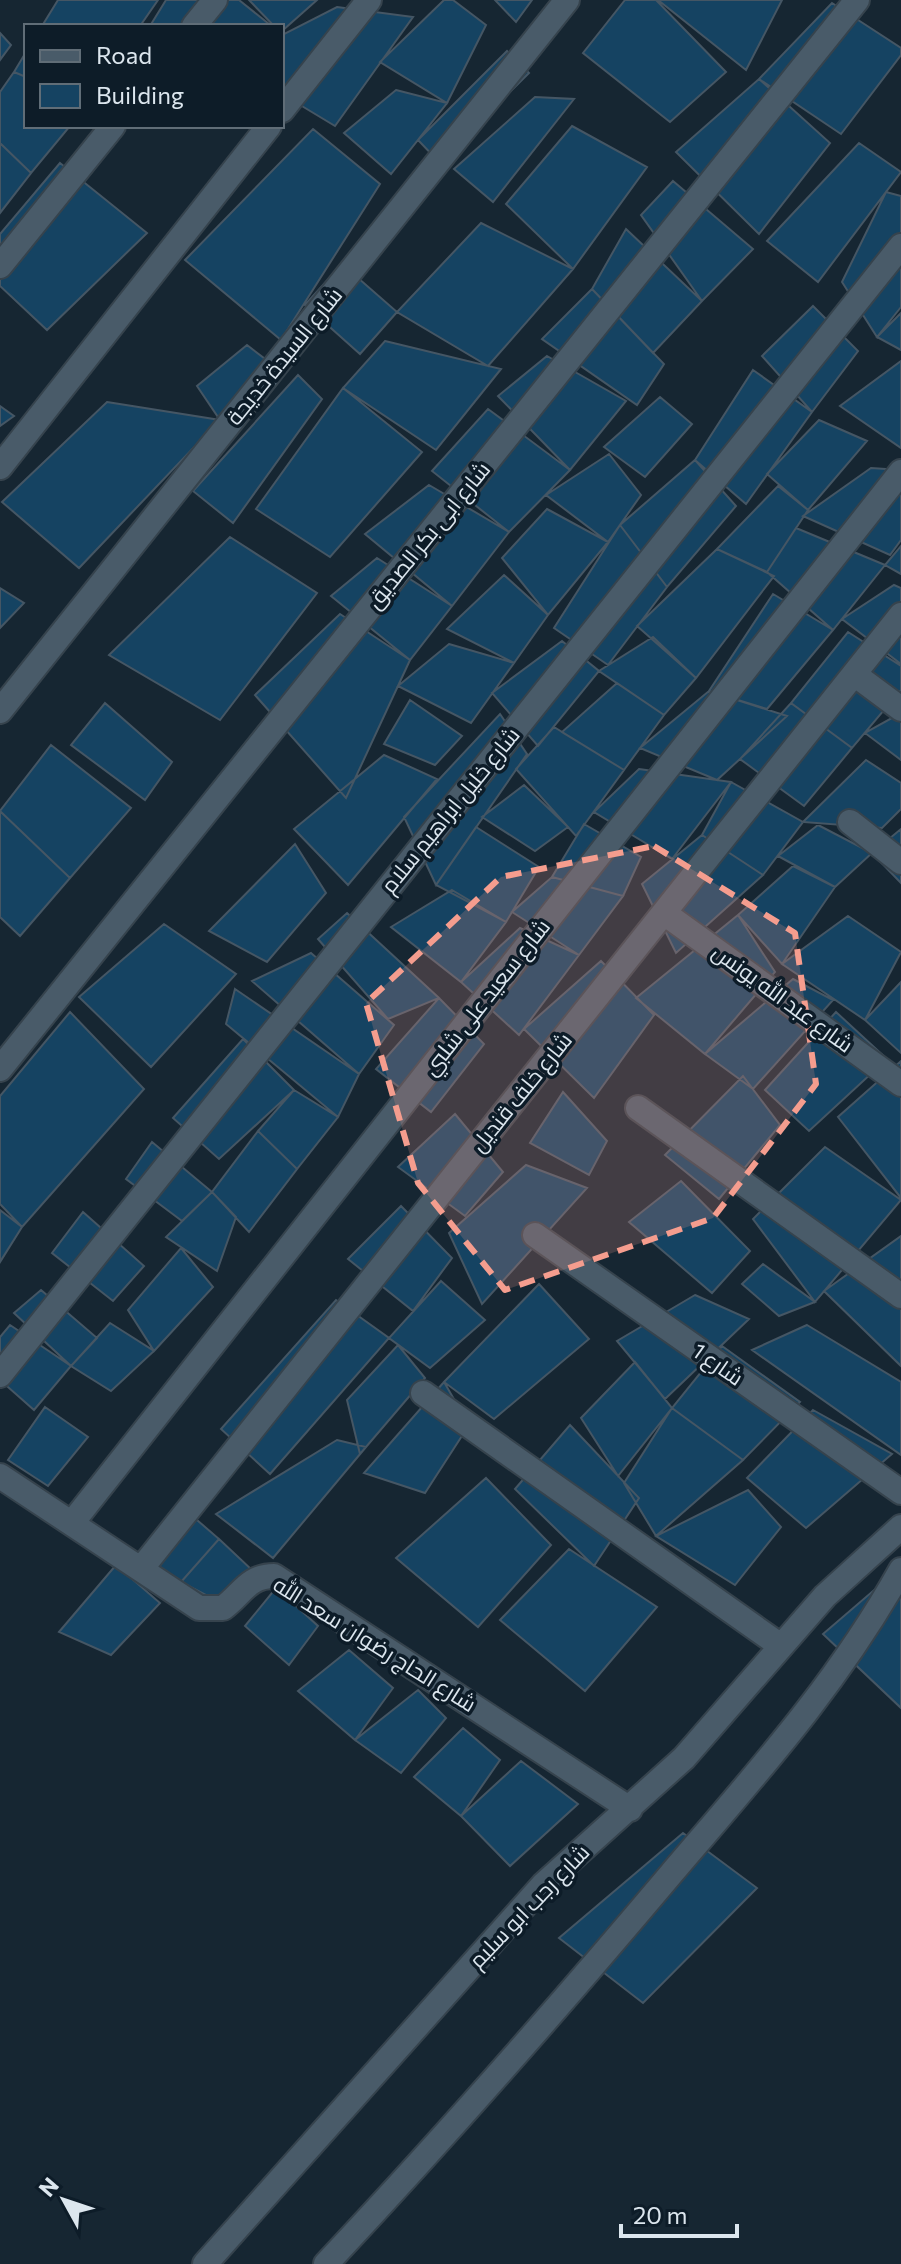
<svg xmlns="http://www.w3.org/2000/svg" width="901" height="2264" viewBox="0 0 901 2264" font-family="Commissioner,Cairo,sans-serif">
	<style>
		.building { fill: #154362; stroke: #455664; stroke-width: 2 }
		.lines { fill: none; stroke-linecap: round; stroke-linejoin: round }
		.minor-casing { stroke: #36434d; stroke-width: 28 }
		.minor { stroke: #495b69; stroke-width: 24 }
		.marked { fill: #f59d8e; fill-opacity: 0.2; stroke: #f59d8e; stroke-width: 6; stroke-dasharray: 16 10; stroke-linejoin: round }
		.labels { text-anchor: middle; stroke-width: 7; stroke-linejoin: round; paint-order: stroke }
		.street-label { font-size: 22px; fill: #dce6ee; stroke: #0d1c28 }
	</style>
	<rect width="100%" height="100%" fill="#162632"/>
	<path class="building" d="M58 0H158L140 26H42Z
		M166 0H239L269 24 150 26Z
		M249 0H317L282 31V26H274Z
		M444 0H453L486 25 447 103 380 62Z
		M495 0H532L516 22Z
		M625 0H656L726 72 670 122 583 53Z
		M658 0H782L746 70Z
		M832 3 901 48V55L841 134 759 79Z
		M337 7 413 17 335 126 282 94V35Z
		M0 33 11 45 0 60Z
		M507 51 529 73 439 162 418 140Z
		M26 52V77L14 72Z
		M14 72 26 77V126H70L31 173 0 143V92Z
		M759 79 830 143 759 234 676 152Z
		M396 90 447 103 391 174 344 133Z
		M535 97 574 99 493 202 454 169Z
		M572 126 647 167 573 269 506 204Z
		M313 129 380 184 281 340 185 260Z
		M0 143 31 173 0 213Z
		M859 143 901 172 818 282 767 241Z
		M60 163 147 233 47 330 0 286V234Z
		M673 181 753 249 702 301 641 215Z
		M886 192 901 196V307L877 337 842 282Z
		M481 223 573 269 488 366 397 312Z
		M626 229 702 301 653 353 592 289Z
		M342 264 397 312 360 354 305 305Z
		M592 289 664 364 637 405 542 339Z
		M813 306 858 351 812 412 762 356Z
		M901 313V350L877 337Z
		M385 341 501 369 436 450 343 388Z
		M247 345 269 362 220 420 197 386Z
		M547 356 626 401 570 470 498 396Z
		M901 361V448L840 406Z
		M753 370 812 412 746 504 695 460Z
		M298 375 322 399 233 523 193 491Z
		M343 388 422 452 330 557 256 509Z
		M660 397 692 424 645 477 604 447Z
		M107 402 220 420 79 568 2 502Z
		M0 406 14 416 0 426Z
		M488 409 570 470 509 532 432 471Z
		M819 420 867 441 808 510 767 474Z
		M609 454 641 495 608 542 546 495Z
		M695 460 736 506 667 587 620 525Z
		M871 468 901 470V540L890 555 803 516Z
		M429 485 509 532 452 606 365 534Z
		M778 486 808 510 767 572 717 549Z
		M547 509 608 542 548 615 502 558Z
		M620 525 667 587 608 665 554 628Z
		M796 528 885 565 833 630 767 572Z
		M230 537 317 593 220 720 109 655Z
		M901 546V574L885 565Z
		M717 549 774 576 696 678 637 626Z
		M377 558 452 606 410 660 331 596Z
		M504 575 548 615 514 663 447 629Z
		M894 585 901 588V664L842 619Z
		M0 588 24 603 0 628Z
		M773 594 833 630 767 709 709 691Z
		M340 614 410 660 346 798 255 695Z
		M848 632 901 666V690L852 748 791 703Z
		M653 637 696 678 664 715 599 671Z
		M562 641 599 671 538 746 492 693Z
		M449 644 514 663 471 723 398 686Z
		M617 683 664 715 624 770 562 732Z
		M709 691 787 716 717 780 640 748Z
		M410 700 462 736 435 765 384 744Z
		M105 703 172 762 145 800 71 745Z
		M791 703 852 748 804 806 740 759Z
		M901 713V760L865 733Z
		M500 714 527 754 436 885 404 817Z
		M554 727 624 770 576 836 516 769Z
		M51 745 131 808 70 878 0 811Z
		M384 755 437 779 348 885 294 829Z
		M866 760 901 783V809L882 828 803 822Z
		M639 769 731 782 672 859 594 812Z
		M731 782 803 822 763 875 702 835Z
		M524 785 568 827 535 851 482 817Z
		M0 811 70 878 20 936 0 917Z
		M584 824 641 857 623 896 552 877Z
		M818 825 872 853 835 887 778 856Z
		M476 827 539 867 506 922 436 885Z
		M901 829V883L872 853Z
		M702 835 763 875 676 953 642 884Z
		M295 844 326 893 267 962 209 931Z
		M793 866 835 887 782 964 738 915Z
		M552 877 623 896 579 955 512 912Z
		M452 890 506 922 461 982 391 927Z
		M347 913 439 998 388 1019 318 939Z
		M738 915 775 972 705 1054 636 998Z
		M848 916 901 952 865 1020 782 964Z
		M164 924 236 974 151 1067 79 997Z
		M520 928 579 955 519 1035 461 982Z
		M311 953 394 1025 359 1074 252 981Z
		M601 961 654 1015 594 1098 524 1029Z
		M793 979 833 1000 753 1089 705 1054Z
		M901 982V1053L865 1020Z
		M235 989 359 1074 338 1117 226 1024Z
		M439 998 484 1044 431 1112 376 1069Z
		M70 1012 144 1089 22 1227 0 1204V1096Z
		M836 1012 887 1059 809 1131 765 1090Z
		M243 1039 294 1090 219 1159 173 1118Z
		M901 1061V1198L838 1117Z
		M743 1076 780 1125 719 1199 665 1155Z
		M294 1090 338 1117 297 1169 258 1131Z
		M563 1092 607 1141 589 1175 530 1143Z
		M455 1114 503 1172 465 1216 398 1167Z
		M258 1131 297 1169 249 1232 212 1192Z
		M152 1142 212 1192 182 1221 126 1179Z
		M825 1147 901 1200 815 1302 753 1219Z
		M526 1165 587 1188 482 1304 449 1233Z
		M681 1181 750 1251 712 1293 629 1222Z
		M212 1192 236 1217 217 1271 166 1237Z
		M401 1206 452 1258 413 1311 348 1259Z
		M0 1210 22 1227 0 1262Z
		M83 1212 144 1266 113 1301 52 1253Z
		M901 1236V1366L824 1291Z
		M181 1248 213 1287 154 1351 128 1310Z
		M763 1264 815 1302 779 1316 742 1284Z
		M441 1281 485 1320 430 1368 389 1338Z
		M539 1284 589 1339 494 1419 444 1382Z
		M41 1290 97 1338 71 1366 14 1313Z
		M695 1295 749 1319 665 1399 617 1341Z
		M336 1300 389 1338 270 1474 221 1429Z
		M110 1323 154 1351 111 1391 71 1366Z
		M10 1325 71 1366 34 1410 0 1380V1337Z
		M807 1325 901 1382V1455L752 1350Z
		M398 1345 425 1378 360 1454 347 1400Z
		M722 1346 800 1402 743 1460 672 1408Z
		M635 1362 672 1408 618 1476 581 1418Z
		M444 1382 469 1425 425 1493 364 1473Z
		M45 1407 88 1437 48 1486 8 1460Z
		M672 1408 743 1460 656 1536 624 1483Z
		M813 1410 892 1454 806 1528 747 1478Z
		M570 1425 639 1498 594 1566 515 1489Z
		M337 1440 366 1447 273 1558 216 1514Z
		M486 1478 551 1545 478 1627 396 1558Z
		M748 1490 781 1527 735 1585 656 1536Z
		M190 1514 219 1539 181 1582 151 1562Z
		M219 1539 252 1570 221 1603 181 1582Z
		M569 1549 657 1607 585 1691 500 1620Z
		M116 1565 160 1603 111 1655 59 1632Z
		M901 1567V1708L823 1634Z
		M276 1588 318 1626 289 1665 245 1626Z
		M349 1650 393 1688 355 1740 298 1691Z
		M418 1690 446 1718 401 1773 355 1740Z
		M463 1728 500 1760 461 1816 414 1777Z
		M521 1761 578 1804 510 1866 461 1816Z
		M683 1833 757 1888 643 2003 559 1938Z"/>
	<g class="lines">
		<defs>
			<path id="minor" d="M194 26 215 0
				M282 110 369 0
				M0 266 113 126
				M0 467 269 126
				M854 674 901 709
				M0 711 567 0
				M850 822 901 862
				M664 913 901 1084
				M0 1069 857 0
				M638 1108 901 1296
				M535 1235 901 1492
				M0 1375 901 246
				M423 1393 781 1646
				M0 1476 199 1608H223C242 1594 248 1576 274 1576L630 1809
				M72 1523 901 472
				M141 1569 901 615
				M205 2264 543 1885 684 1758 825 1596 901 1527
				M326 2264C445 2137 559 2007 671 1874 756 1774 836 1686 901 1570"/>
		</defs>
		<use href="#minor" class="minor-casing"/>
		<use href="#minor" class="minor"/>
	</g>
	<path class="marked" d="M654 846 795 933 816 1084 713 1218 505 1290 418 1183 366 1003 501 877Z"/>
	<g class="labels">
		<g class="street-label">
			<text transform="translate(284 356) rotate(-51)" y="8">شارع السيدة خديجة</text>
			<text transform="translate(428 535) rotate(-51)" y="8">شارع ابى بكر الصديق</text>
			<text transform="translate(450 810) rotate(-51)" y="8">شارع خليل ابراهيم سلام</text>
			<text transform="translate(486 997) rotate(-52)" y="8">شارع سعيد على شلبي</text>
			<text transform="translate(783 998) rotate(36)" y="8">شارع عبد الله يونس</text>
			<text transform="translate(521 1092) rotate(-51)" y="8">شارع خلف قنديل</text>
			<text transform="translate(718 1364) rotate(35)" y="8">شارع 1</text>
			<text transform="translate(375 1644) rotate(32)" y="8">شارع الحاج رضوان سعد الله</text>
			<text transform="translate(529 1906) rotate(-46)" y="8">شارع رجب ابو سليم</text>
		</g>
	</g>
	<rect x="24" y="24" width="260" height="104" fill="#0d1c28" stroke="#606d77" stroke-width="2"/>
	<rect x="40" y="50" width="40" height="12" fill="#495b69" stroke="#606d77" stroke-width="2"/>
	<text x="96" y="64" font-size="24" fill="#dce6ee">Road</text>
	<rect x="40" y="84" width="40" height="24" fill="#154362" stroke="#606d77" stroke-width="2"/>
	<text x="96" y="104" font-size="24" fill="#dce6ee">Building</text>
	<g transform="translate(64 2200) rotate(310)" stroke="#0d1c28" stroke-width="6" paint-order="stroke">
	<path d="M0-6L14 30L0 20L-14 30Z" fill="#dce6ee"/>
	<text y="-12" font-size="22" font-weight="bold" text-anchor="middle" fill="#dce6ee">N</text>
	</g>
	<path d="M621 2224v12h116v-12" fill="none" stroke="#dce6ee" stroke-width="4"/>
	<text x="633" y="2224" font-size="24" fill="#dce6ee" stroke="#0d1c28" stroke-width="6" paint-order="stroke">20 m</text>
</svg>
